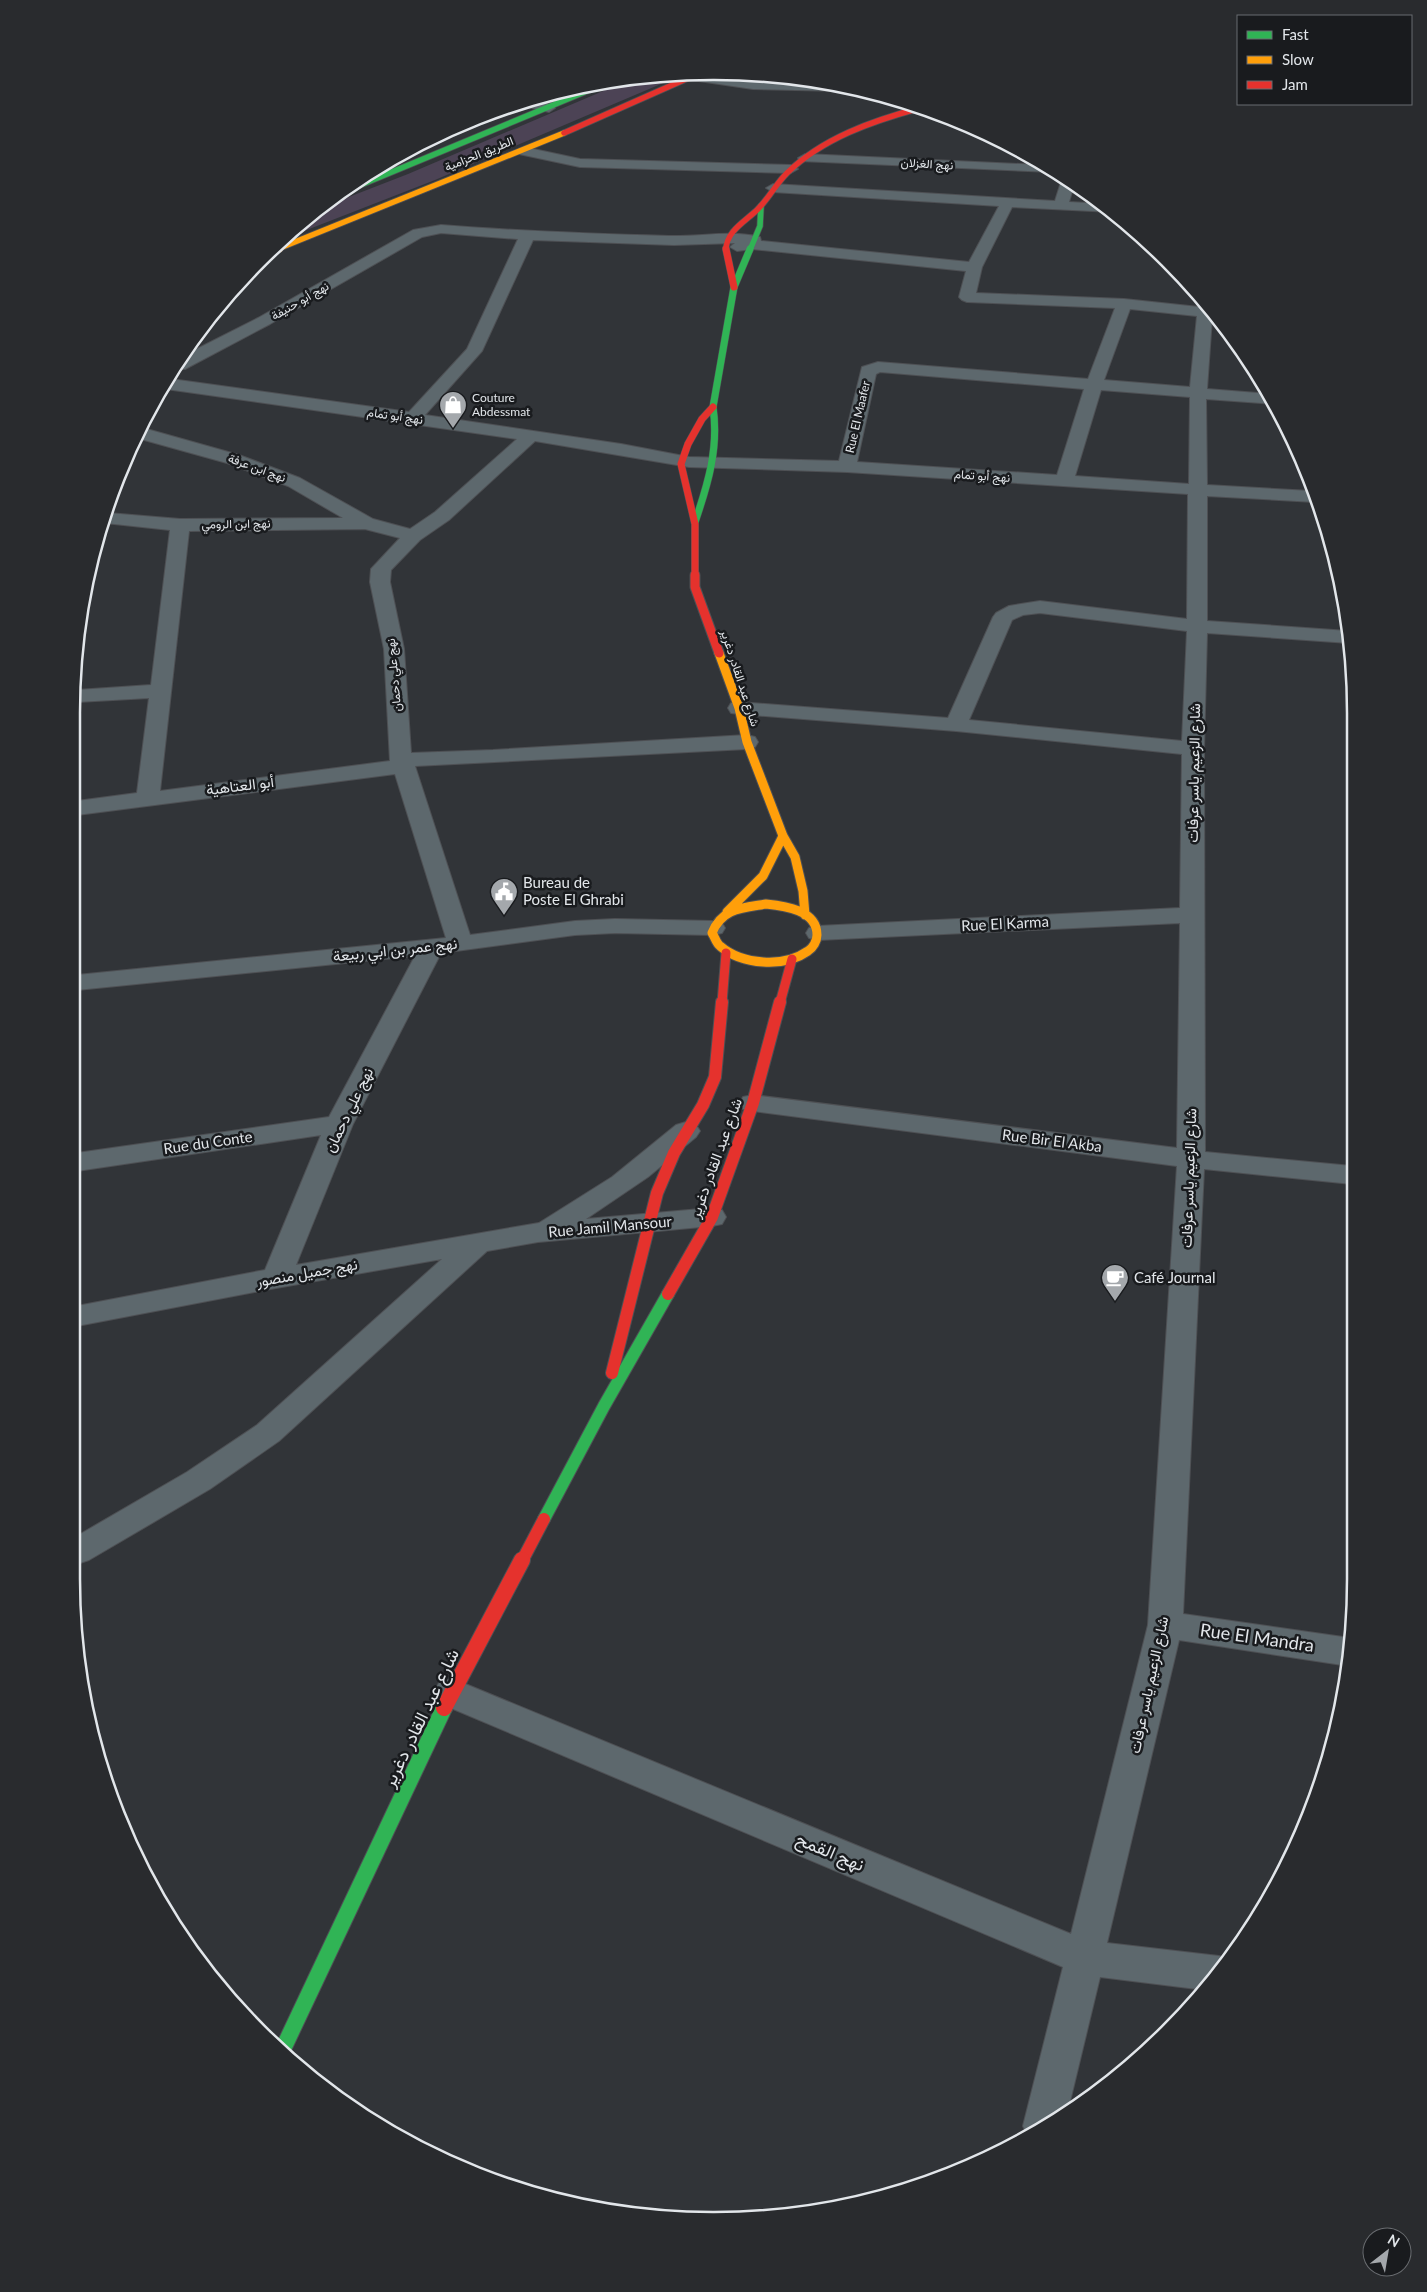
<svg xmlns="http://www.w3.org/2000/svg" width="1427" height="2292" viewBox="0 0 1427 2292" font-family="Lato,Vazirmatn,sans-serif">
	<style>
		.green { fill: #4c4355 }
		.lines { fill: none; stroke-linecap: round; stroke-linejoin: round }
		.street-casing { stroke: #4e5054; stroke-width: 2 }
		.fast-far3-casing { stroke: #4e5054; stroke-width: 7 }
		.fast-far2-casing { stroke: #4e5054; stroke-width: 8 }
		.fast-far1-casing { stroke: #4e5054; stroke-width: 14 }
		.fast-casing { stroke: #4e5054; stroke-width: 18 }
		.slow-far2-casing { stroke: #4e5054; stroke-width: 7 }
		.slow-far1-casing { stroke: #4e5054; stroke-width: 8 }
		.slow-casing { stroke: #4e5054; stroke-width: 11 }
		.jam-far4-casing { stroke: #4e5054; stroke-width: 7 }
		.jam-far3-casing { stroke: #4e5054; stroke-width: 8 }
		.jam-far2-casing { stroke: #4e5054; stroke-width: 11 }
		.jam-far1-casing { stroke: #4e5054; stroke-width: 14 }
		.jam-casing { stroke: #4e5054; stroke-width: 18 }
		.street { fill: #5d686d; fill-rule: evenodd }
		.fast-far3 { stroke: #30b455; stroke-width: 5.5 }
		.fast-far2 { stroke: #30b455; stroke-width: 7 }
		.fast-far1 { stroke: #30b455; stroke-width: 12 }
		.fast { stroke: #30b455; stroke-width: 16 }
		.slow-far2 { stroke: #ff9f0a; stroke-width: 5.5 }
		.slow-far1 { stroke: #ff9f0a; stroke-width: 7 }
		.slow { stroke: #ff9f0a; stroke-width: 9 }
		.jam-far4 { stroke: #e5322d; stroke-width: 5.5 }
		.jam-far3 { stroke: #e5322d; stroke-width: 7 }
		.jam-far2 { stroke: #e5322d; stroke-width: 9 }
		.jam-far1 { stroke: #e5322d; stroke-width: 12 }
		.jam { stroke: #e5322d; stroke-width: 16 }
		.labels { text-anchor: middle; stroke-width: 5; stroke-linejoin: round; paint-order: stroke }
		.far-street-label { font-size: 12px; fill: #e2e6ea; stroke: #191b1e }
		.far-poi-label { font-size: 12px; fill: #e2e6ea; stroke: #191b1e; text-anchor: start }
		.street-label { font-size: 15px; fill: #e2e6ea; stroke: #191b1e }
		.poi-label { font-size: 15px; fill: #e2e6ea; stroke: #191b1e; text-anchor: start }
		.near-street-label { font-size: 18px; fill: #e2e6ea; stroke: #191b1e }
		.rim { fill: none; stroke: #e2e6ea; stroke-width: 2.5 }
	</style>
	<rect width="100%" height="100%" fill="#313438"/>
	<path class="green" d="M682 75 435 180 281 240 290 231 323 207 408 174 636 77Z"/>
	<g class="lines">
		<defs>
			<path id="street" d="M706 74 753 81 816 83 847 88 841 91 753 89 692 80 686 76Z
				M530 100 554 105 555 108 549 112 515 104Z
				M524 147 580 159 791 165 798 169 791 173 580 167 519 154 517 151Z
				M805 154 1041 165 1053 172 800 161 798 158Z
				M1064 179 1074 185 1069 202 1105 204 1113 212 1012 207 982 267 976 293 1124 299 1199 307 1204 301 1216 317 1212 318 1207 389 1270 394 1274 404 1206 399 1207 485 1311 491 1315 502 1207 496V621L1348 631 1349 643 1207 633 1204 749 1205 1152 1352 1166V1184L1204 1169 1183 1614 1350 1638V1662L1349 1666 1179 1640 1107 1943 1219 1956 1229 1960 1205 1990 1100 1977 1067 2114 1027 2134 1023 2126 1063 1967 439 1703 433 1693 439 1683 451 1679 463 1683 1071 1934 1148 1625 1177 1166 753 1111 743 1109 740 1103 743 1097 753 1095 1177 1148 1180 923 818 940 809 938 806 933 809 928 818 926 1180 908 1182 754 956 731 739 714 731 713 728 708 731 703 739 702 948 718 993 617 996 613 1009 606 1040 601 1187 619 1188 494 847 472 689 467 535 441 449 520 420 540 391 570 390 582 404 649 411 753 493 750 747 735 755 737 758 742 755 747 747 749 415 766 470 935 575 921 615 919 713 921 722 923 725 928 722 933 713 935 615 933 575 935 441 953 353 1124 296 1265 539 1223 612 1177 676 1125 686 1122 696 1125 700 1131 696 1137 648 1177 586 1219 712 1208 722 1210 726 1217 722 1224 712 1226 538 1242 487 1251 279 1441 210 1489 89 1560 77 1564V1536L187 1472 257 1425 442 1259 276 1288 77 1326V1306L265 1270 321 1135 77 1171V1153L329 1117 415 956 77 990V975L446 938 395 774 77 815V801L137 793 149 698 77 702V690L151 685 170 530 105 523 108 513 180 519 343 518 288 486 227 463 137 438 143 428 239 455 300 478 373 519 410 529 435 512 517 439 166 389 171 379 409 412 467 349 518 239 441 233 422 237 270 324 185 369H177L185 355 258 318 413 230 441 225C517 231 593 234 669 236 699 237 731 230 760 237L761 241 969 262 999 206 773 192 766 188 773 184 1055 201 1061 182ZM533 240 674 245 735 243 730 247 737 251 752 249 966 271 959 297 962 300 967 302 1115 308 1088 379 878 362 862 367 839 461 689 457 621 444 425 415 482 351ZM1130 309 1197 316 1190 387 1104 380ZM880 372 1084 389 1057 475 857 462 876 374ZM1101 390 1190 397 1189 484 1075 476ZM365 529 400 538 371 569 370 582 384 649 390 761 160 791 189 531ZM1040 613 1187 631 1182 741 969 720 1012 620 1023 615Z"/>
			<path id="fast-far3" d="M346 191 611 81
				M750 250 760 226 761 206"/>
			<path id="fast-far2" d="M695 522C708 484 719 448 713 407L734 287 750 249"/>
			<path id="fast-far1" d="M544 1519 604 1406 668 1294"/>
			<path id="fast" d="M282 2051 444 1708"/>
			<path id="slow-far2" d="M275 250 564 133"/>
			<path id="slow-far1" d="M270 252 279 249"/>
			<path id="slow" d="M719 653 739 708 747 742 783 836 795 857 803 891 805 915
				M766 904C785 906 817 910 817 935 817 941 813 948 808 951 784 968 742 965 720 946 716 943 715 937 712 933 722 908 742 908 766 904Z
				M727 912 763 876 783 836"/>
			<path id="jam-far4" d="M564 133 695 75
				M726 250C726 231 746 221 758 209 769 198 776 184 787 173 823 138 872 121 920 108"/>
			<path id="jam-far3" d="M726 249 734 287
				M695 576V524L681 464 688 444 702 419 713 407"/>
			<path id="jam-far2" d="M695 575V587L719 653
				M722 1003 726 953
				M780 1003 792 959"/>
			<path id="jam-far1" d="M668 1294 712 1217 753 1103 780 1002
				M612 1373 657 1193 674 1153 703 1105 715 1077 722 1002
				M522 1561 544 1519"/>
			<path id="jam" d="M444 1708 522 1560"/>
		</defs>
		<use href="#street" class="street-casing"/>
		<use href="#fast-far3" class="fast-far3-casing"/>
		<use href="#fast-far2" class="fast-far2-casing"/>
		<use href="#fast-far1" class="fast-far1-casing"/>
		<use href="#fast" class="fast-casing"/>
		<use href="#slow-far2" class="slow-far2-casing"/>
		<use href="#slow-far1" class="slow-far1-casing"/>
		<use href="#slow" class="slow-casing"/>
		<use href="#jam-far4" class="jam-far4-casing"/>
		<use href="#jam-far3" class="jam-far3-casing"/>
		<use href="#jam-far2" class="jam-far2-casing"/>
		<use href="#jam-far1" class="jam-far1-casing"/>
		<use href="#jam" class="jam-casing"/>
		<use href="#street" class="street"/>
		<use href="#fast-far3" class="fast-far3"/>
		<use href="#fast-far2" class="fast-far2"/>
		<use href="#fast-far1" class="fast-far1"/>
		<use href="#fast" class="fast"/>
		<use href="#slow-far2" class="slow-far2"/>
		<use href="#slow-far1" class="slow-far1"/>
		<use href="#slow" class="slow"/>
		<use href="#jam-far4" class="jam-far4"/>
		<use href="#jam-far3" class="jam-far3"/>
		<use href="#jam-far2" class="jam-far2"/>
		<use href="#jam-far1" class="jam-far1"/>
		<use href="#jam" class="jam"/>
	</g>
	<defs>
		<symbol id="shop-pin" viewBox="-11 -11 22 30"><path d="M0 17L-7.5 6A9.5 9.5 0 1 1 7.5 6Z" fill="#a4a8ac" stroke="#191b1e"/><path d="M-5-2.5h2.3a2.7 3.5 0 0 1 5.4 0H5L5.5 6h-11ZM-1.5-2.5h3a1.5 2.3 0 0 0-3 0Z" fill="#fff"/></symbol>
		<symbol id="civic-pin" viewBox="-11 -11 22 30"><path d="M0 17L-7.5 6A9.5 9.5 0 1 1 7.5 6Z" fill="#a4a8ac" stroke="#191b1e"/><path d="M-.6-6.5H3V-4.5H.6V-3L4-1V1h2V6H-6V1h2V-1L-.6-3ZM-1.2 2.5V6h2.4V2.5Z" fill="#fff"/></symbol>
		<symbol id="cafe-pin" viewBox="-11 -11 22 30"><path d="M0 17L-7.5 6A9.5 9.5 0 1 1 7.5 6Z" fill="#a4a8ac" stroke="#191b1e"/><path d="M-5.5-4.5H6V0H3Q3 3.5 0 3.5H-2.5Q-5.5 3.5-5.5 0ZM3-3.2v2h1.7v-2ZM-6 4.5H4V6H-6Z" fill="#fff"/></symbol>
	</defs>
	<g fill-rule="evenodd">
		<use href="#shop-pin" x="437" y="389" width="32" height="43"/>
		<use href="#civic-pin" x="488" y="876" width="32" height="43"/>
		<use href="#cafe-pin" x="1099" y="1262" width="32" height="43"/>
	</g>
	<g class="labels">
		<g class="far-street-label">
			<text transform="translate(479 154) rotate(-22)" y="4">الطريق الحزامية</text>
			<text transform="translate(927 164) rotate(3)" y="4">نهج الغزلان</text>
			<text transform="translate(300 301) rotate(-30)" y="4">نهج أبو حنيفة</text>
			<text transform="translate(395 416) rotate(8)" y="4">نهج أبو تمام</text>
			<text transform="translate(858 417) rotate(-77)" y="4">Rue El Maafer</text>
			<text transform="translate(257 468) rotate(20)" y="4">نهج ابن عرفة</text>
			<text transform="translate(982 476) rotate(4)" y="4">نهج أبو تمام</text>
			<text transform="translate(236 524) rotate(-1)" y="4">نهج ابن الرومي</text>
			<text transform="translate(394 675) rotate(-95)" y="4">نهج علي دحمان</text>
			<text transform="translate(740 678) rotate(72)" y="4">شارع عبد القادر دغرير</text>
		</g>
		<g class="far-poi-label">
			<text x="472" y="402">Couture<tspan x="472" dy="14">Abdessmat</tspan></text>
		</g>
		<g class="street-label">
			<text transform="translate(1194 773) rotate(-89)" y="5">شارع الزعيم ياسر عرفات</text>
			<text transform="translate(240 786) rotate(-7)" y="5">أبو العتاهية</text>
			<text transform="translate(1005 924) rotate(-3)" y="5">Rue El Karma</text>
			<text transform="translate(395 950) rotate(-6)" y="5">نهج عمر بن ابي ربيعة</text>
			<text transform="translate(349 1110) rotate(-64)" y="5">نهج علي دحمان</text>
			<text transform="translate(1052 1141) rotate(7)" y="5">Rue Bir El Akba</text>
			<text transform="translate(208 1143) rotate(-8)" y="5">Rue du Conte</text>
			<text transform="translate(716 1158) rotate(-70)" y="5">شارع عبد القادر دغرير</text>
			<text transform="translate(1189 1178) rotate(-88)" y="5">شارع الزعيم ياسر عرفات</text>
			<text transform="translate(610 1227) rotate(-5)" y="5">Rue Jamil Mansour</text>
			<text transform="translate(307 1273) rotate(-10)" y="5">نهج جميل منصور</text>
			<text transform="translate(1149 1685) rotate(-78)" y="5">شارع الزعيم ياسر عرفات</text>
		</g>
		<g class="poi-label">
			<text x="523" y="888">Bureau de<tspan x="523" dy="17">Poste El Ghrabi</tspan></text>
			<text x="1134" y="1283">Café Journal</text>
		</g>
		<g class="near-street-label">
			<text transform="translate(1257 1638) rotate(8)" y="6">Rue El Mandra</text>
			<text transform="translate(421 1718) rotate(-64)" y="6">شارع عبد القادر دغرير</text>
			<text transform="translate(830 1852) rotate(23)" y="6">نهج القمح</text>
		</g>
	</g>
	<path d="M0 0H1427V2292H0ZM713 80H714A633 633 0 0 1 1347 713V1579A633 633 0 0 1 714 2212H713A633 633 0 0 1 80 1579V713A633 633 0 0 1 713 80Z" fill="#292b2e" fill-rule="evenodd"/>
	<path class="rim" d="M713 80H714A633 633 0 0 1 1347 713V1579A633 633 0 0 1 714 2212H713A633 633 0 0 1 80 1579V713A633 633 0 0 1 713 80Z"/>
	<rect x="1237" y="15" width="175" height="90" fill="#191b1e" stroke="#696c70"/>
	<rect x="1247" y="31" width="25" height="8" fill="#30b455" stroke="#696c70"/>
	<text x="1282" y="40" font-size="15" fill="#e2e6ea">Fast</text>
	<rect x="1247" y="56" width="25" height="8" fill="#ff9f0a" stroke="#696c70"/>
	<text x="1282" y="65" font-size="15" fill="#e2e6ea">Slow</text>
	<rect x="1247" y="81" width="25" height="8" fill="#e5322d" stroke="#696c70"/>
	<text x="1282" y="90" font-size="15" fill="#e2e6ea">Jam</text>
	<g transform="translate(1387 2252) rotate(31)"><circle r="24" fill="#191b1e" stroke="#696c70"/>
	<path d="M0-4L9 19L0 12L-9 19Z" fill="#a4a8ac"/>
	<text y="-8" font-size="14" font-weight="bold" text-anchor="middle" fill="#e2e6ea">N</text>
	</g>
</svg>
